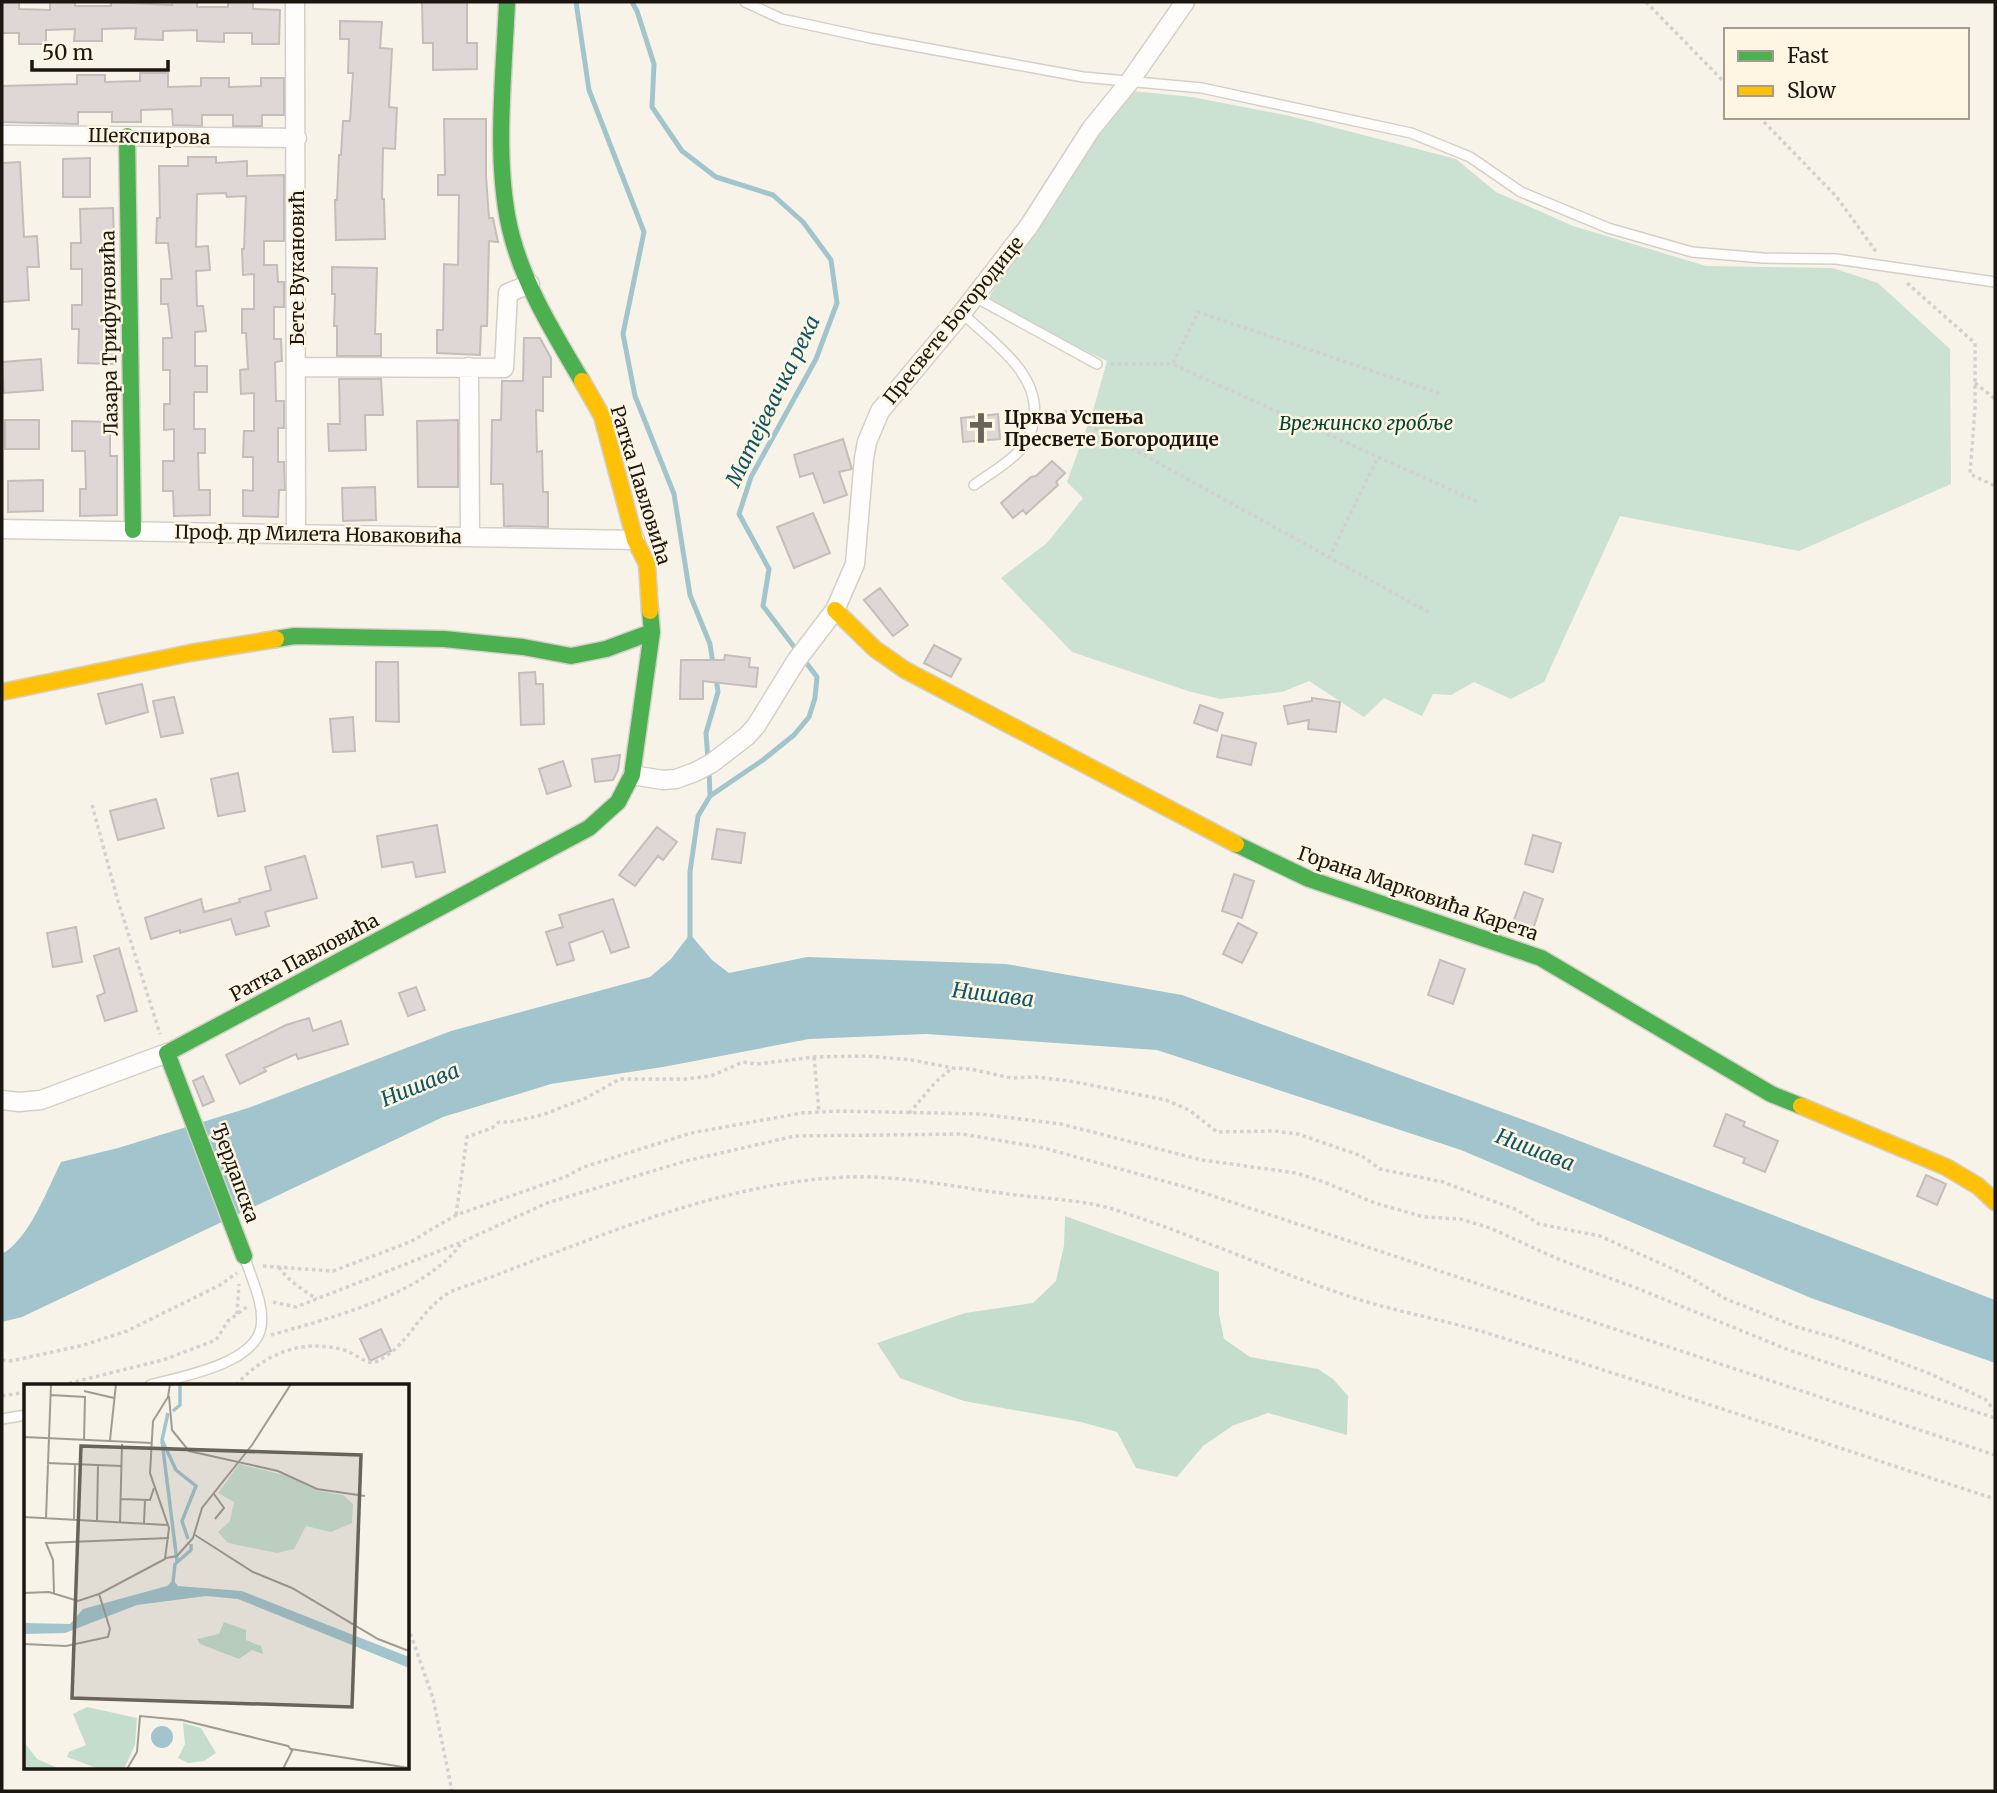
<svg xmlns="http://www.w3.org/2000/svg" width="1997" height="1793" viewBox="0 0 1997 1793" font-family="Merriweather,serif">
	<style>
		.green { fill: #cbe1d1 }
		.forest { fill: #c5ddcc }
		.water { fill: #a2c5cd }
		.lines { fill: none; stroke-linecap: round; stroke-linejoin: round }
		.stream { stroke: #a2c5cd; stroke-width: 5 }
		.building { fill: #ded7d5; stroke: #c4bdba; stroke-width: 2 }
		.lane-casing { stroke: #d4d0c7; stroke-width: 12 }
		.street-casing { stroke: #d4d0c7; stroke-width: 21 }
		.fast-casing { stroke: #d4d0c7; stroke-width: 19 }
		.slow-casing { stroke: #d4d0c7; stroke-width: 19 }
		.path { stroke: #d3d1cf; stroke-width: 3.5; stroke-dasharray: 3.5 3.5; stroke-linecap: butt }
		.lane { stroke: #fefdfc; stroke-width: 9 }
		.street { stroke: #fefdfc; stroke-width: 18 }
		.fast { stroke: #4caf50; stroke-width: 16 }
		.slow { stroke: #ffc107; stroke-width: 16 }
		.labels { text-anchor: middle; stroke-width: 5; stroke-linejoin: round; paint-order: stroke }
		.street-label { font-size: 19px; fill: #1b1710; stroke: #fef5e3 }
		.poi-label { font-size: 19px; font-weight: bold; fill: #1b1710; stroke: #fef5e3; text-anchor: start }
		.park-label { font-size: 19px; font-style: italic; fill: #01442f; stroke: #fef5e3 }
		.water-label { font-size: 21px; font-style: italic; fill: #0a5566; stroke: #fef5e3 }
		.inset-river { fill: none; stroke: #a2c5cd; stroke-width: 3.5 }
		.inset-road { fill: none; stroke: #a09b92; stroke-width: 2 }
		.view { fill: #68645c; fill-opacity: 0.15; stroke: #68645c; stroke-width: 3.5 }
		.inset-edge { fill: none; stroke: #1b1710; stroke-width: 3.5 }
	</style>
	<rect width="100%" height="100%" fill="#f8f3e9"/>
	<path class="green" d="M1132 91 1192 97 1290 116 1456 159 1496 192 1573 226 1706 266 1833 268 1878 283 1950 349 1951 484 1799 551 1620 516 1544 682 1511 699 1474 682 1451 695 1433 694 1422 716 1384 698 1364 717 1309 681 1282 692 1220 699 1188 691 1072 652 1001 578 1047 543 1083 498 1067 482 1094 407 1107 361 985 303 1078 163Z"/>
	<path class="forest" d="M1065 1216 1219 1272V1314L1224 1339 1250 1357 1318 1369 1333 1379 1348 1396 1347 1435 1268 1413 1232 1426 1203 1446 1177 1477 1136 1468 1117 1432 1081 1422 964 1401 900 1378 877 1343 965 1313 1033 1303 1056 1281 1064 1246Z"/>
	<path class="water" d="M690 934 712 960 729 973 807 957 1006 964 1182 995 1543 1127 1995 1300V1363L1811 1298 1461 1150 1157 1050 926 1034 809 1039 663 1067 551 1084 443 1117 22 1317 2 1322V1254C29 1239 47 1190 61 1162L118 1148 248 1108 451 1031 650 977 671 959Z"/>
	<g class="lines">
		<path class="stream" d="M576 2 589 90 644 232 623 334 635 396 674 494 690 595 710 644 713 664
			M632 2 637 11 654 64 652 107 682 151 716 177 773 195 803 222 831 260 837 303 816 359 751 477 739 514 769 569 763 606 817 677 815 698 809 717 794 735 763 760 710 796 698 816 690 872V940
			M708 760 706 733 718 692 716 677
			M709 770 710 796"/>
	</g>
	<path class="building" d="M2 2H19V9L50 10V2H75V6H111V2L172 5V2H197V7H228V2H253V9L280 10 279 44H252V33H224V42L197 41V30L163 31V40L135 39 136 28 102 29V41H74L75 29 46 30V44H19V33H2Z
		M422 2H467V43H477V69L433 70V43H423Z
		M340 21 382 22 380 48 392 49 389 107 397 108 395 149 383 148 382 199H384L385 239 336 240 335 200H337L339 155H341L343 121H350L353 73H348L349 39H340Z
		M140 73H168V87L201 86V78H229V87L261 86V78H284V115H262V126H233V115H202V126L173 125 172 109 141 110V122H112V112H78V124L2 122V86L77 84V75H105V82L140 81Z
		M444 119H486V176L489 218H493L498 242 489 241 487 326H481L480 355 437 353V330H443L444 264 458 265 459 195H438V175H445Z
		M188 157H216V163L247 161V176L284 175V241H264V265H277L278 282H284V307H274V339H281L282 361 275 362 276 401H284V428H278V462H284L285 490H279L278 517 243 516V490L253 491V457H243L244 431H254V393L241 394 240 370 248 369 246 333H242V309H254V274L243 275 242 249H244L246 196 227 197 226 193 197 194 196 247 208 246 210 270 196 271 197 306H203L206 331 195 332V366H207V392H194V429H205V453H198L199 490H210V515L174 516 173 491H163V461H174V429L164 430V404H170V370H163V338H172L168 304H161V279H172L168 243H156L157 218H160L159 166H188Z
		M90 158V197H63V159Z
		M20 162 24 237 37 236 39 267H27L29 300 2 302V163Z
		M113 208 114 239 108 240 107 275H114L115 301H110L109 337H115L116 364 78 363 79 329H72V305H82V269H71V243H81L80 209Z
		M332 267 377 268 375 334H381V356H337V326H334L335 294H332Z
		M524 338H540L551 358V377H543V411L536 410 537 452 542 451 543 492H548V527L504 526 503 484H491L492 420H501L502 381H523Z
		M41 359 43 390 4 393 2 362Z
		M339 379H381L383 415H365L366 450 329 451 328 424H340Z
		M998 414 1000 439 963 442 961 418Z
		M5 420H39V449H5Z
		M458 420V487H418L417 421Z
		M72 421 110 422V456H117V515L80 516V489H86L85 451H72Z
		M843 439 852 469 839 472 847 495 824 503 813 473 800 477 794 455Z
		M1052 461 1065 473 1056 482 1058 485 1026 514 1023 510 1013 518 1001 503 1031 477 1036 476Z
		M43 480V511L8 512V481Z
		M375 487 376 520 343 521 342 488Z
		M813 513 830 553 794 568 777 527Z
		M880 588 908 625 893 636 864 600Z
		M934 645 961 659 951 677 924 663Z
		M725 655 750 658 749 667 758 668 756 687 703 681V699H680L681 660H724Z
		M376 662H398L399 722 376 721Z
		M535 672 536 684H543L544 724 521 725 519 673Z
		M142 684 148 712 106 724 98 694Z
		M174 697 183 733 161 737 153 701Z
		M1312 698 1340 702 1336 732 1308 729 1309 720 1288 724 1284 706 1312 701Z
		M1200 705 1223 713 1217 731 1194 723Z
		M353 717 355 751 333 752 330 719Z
		M1222 735 1256 743 1251 765 1217 757Z
		M620 755 618 770 613 780 595 782 592 759Z
		M563 761 571 786 547 794 539 769Z
		M238 773 245 811 218 816 211 779Z
		M156 799 164 828 118 840 110 811Z
		M437 825 445 872 416 877 413 862 382 867 377 836Z
		M657 827 677 842 663 860 658 856 635 886 619 875Z
		M717 829 745 833 741 863 712 859Z
		M1533 835 1561 843 1553 872 1525 864Z
		M305 856 317 898 265 912 269 926 236 935 231 919 180 933V930L151 939 145 918 201 899 204 912 240 902 239 899 271 890 265 867Z
		M1234 874 1254 881 1242 918 1222 911Z
		M1524 892 1543 899 1530 938 1510 931Z
		M613 899 629 947 611 953 603 931 569 943 574 960 557 965 546 932 563 927 559 915Z
		M1238 923 1257 933 1242 963 1223 954Z
		M76 927 82 962 53 967 47 933Z
		M119 948 137 1011 105 1021 97 996 105 993 94 956Z
		M1440 960 1465 969 1453 1004 1428 995Z
		M416 987 425 1010 408 1016 399 993Z
		M309 1018 313 1031 341 1021 348 1044 298 1059 296 1054 264 1068 266 1071 240 1084 226 1055 286 1025Z
		M203 1076 214 1101 203 1106 193 1081Z
		M1726 1114 1745 1122 1743 1126 1778 1141 1765 1172 1743 1163 1745 1158 1714 1146Z
		M1926 1175 1946 1184 1937 1205 1917 1196Z
		M381 1329 391 1351 370 1361 360 1339Z"/>
	<g class="lines">
		<defs>
			<path id="lane" d="M745 2 782 19 870 38 1083 77 1202 88 1411 133 1470 157 1521 192 1608 228 1692 252 1763 258 1836 259 1995 282
				M975 297 1097 364
				M962 313C992 342 1041 373 1034 420 1032 431 1028 441 1021 449 1009 463 989 474 974 485
				M150 1385C180 1377 255 1364 261 1327 265 1305 251 1278 245 1258
				M2 1419 26 1415"/>
			<path id="street" d="M295 2 296 534
				M2 135 297 138
				M296 367 504 368 508 293 530 284
				M469 367 470 537
				M2 529 635 540
				M632 775 663 780 676 779 695 772 712 763 747 736 756 726 796 661 835 610 855 564 864 458 867 442 880 411 962 313 1029 226 1091 129 1130 81 1185 2
				M2 1100 19 1102 41 1100 167 1053"/>
			<path id="fast" d="M507 2C504 75 493 167 512 237 526 289 555 335 582 381
				M127 136 133 530
				M276 639 295 636 444 639 523 647 571 656 606 649 652 632
				M1236 844 1309 879 1541 958 1771 1094 1801 1106
				M244 1256 167 1053 589 828 618 802 632 775 652 632 650 611"/>
			<path id="slow" d="M582 381 602 416 635 540 647 564 650 611
				M835 610 875 649 905 670 1236 844
				M2 692 190 653 276 639
				M1801 1106 1946 1167 1978 1186 1995 1202"/>
		</defs>
		<use href="#lane" class="lane-casing"/>
		<use href="#street" class="street-casing"/>
		<use href="#fast" class="fast-casing"/>
		<use href="#slow" class="slow-casing"/>
		<path class="path" d="M1646 2 1726 84
			M1759 117 1836 196 1877 253
			M1907 283 1975 343V408L1970 474 1995 486
			M1173 363 1198 312 1441 394
			M1111 364H1172L1478 502
			M1975 383 1995 399
			M1064 411 1432 614
			M1329 558 1377 459
			M92 805 118 901 160 1034
			M814 1057 819 1112
			M909 1113C925 1096 934 1080 953 1068
			M456 1215 467 1137 492 1128 499 1122H510L542 1115 586 1098 620 1079H685L711 1076 743 1062 757 1064 814 1057 866 1056 912 1060 953 1068 971 1069 1011 1078 1036 1077 1070 1081 1166 1100 1189 1110 1217 1132 1274 1131 1298 1134 1362 1156 1380 1169 1443 1182 1517 1210 1539 1224 1600 1236 1684 1274 1726 1299 1797 1327 1840 1339 1928 1373 1985 1399 1995 1411
			M263 1266 333 1271 410 1242 456 1215 565 1177 584 1167 691 1133 802 1113 839 1111 980 1114 1061 1124 1202 1160 1296 1173 1324 1182 1375 1203 1424 1217 1460 1219 1490 1228 1558 1259 1639 1289 1789 1350 1995 1418
			M279 1267C288 1281 303 1290 317 1299
			M273 1302 296 1307 462 1242 547 1203 686 1161 795 1136 962 1134 1044 1148 1189 1188 1995 1455
			M237 1314 239 1284
			M271 1335C330 1318 427 1294 462 1242
			M2 1360 11 1361 84 1345 127 1331 220 1285 237 1273
			M62 1385 163 1360 216 1340 228 1321 248 1306
			M236 1385C264 1354 302 1338 344 1350 354 1353 362 1361 373 1363 410 1348 417 1310 452 1291 575 1248 699 1188 831 1178 892 1173 948 1186 1008 1194 1045 1199 1083 1199 1119 1211 1199 1237 1275 1272 1354 1298 1398 1312 1444 1320 1487 1333 1657 1386 1826 1444 1995 1499
			M2 1396 26 1392
			M408 1627 433 1698 452 1791"/>
		<use href="#lane" class="lane"/>
		<use href="#street" class="street"/>
		<use href="#fast" class="fast"/>
		<use href="#slow" class="slow"/>
	</g>
	<defs>
		<symbol id="church-bare" viewBox="-9 -9 18 18"><path d="M-1.2-6h2.4v3.5h3.3v2.4h-3.3V6h-2.4V-.1h-3.3v-2.4h3.3Z" fill="#68645c" stroke="#fef5e3" stroke-width="2.5" paint-order="stroke"/></symbol>
	</defs>
	<g fill-rule="evenodd">
		<use href="#church-bare" x="959" y="406" width="44" height="44"/>
	</g>
	<g class="labels">
		<g class="street-label">
			<text transform="translate(149 136) rotate(1)" y="7">Шекспирова</text>
			<text transform="translate(297 268) rotate(-90)" y="7">Бете Вукановић</text>
			<text transform="translate(953 320) rotate(-51)" y="7">Пресвете Богородице</text>
			<text transform="translate(109 333) rotate(-91)" y="7">Лазара Трифуновића</text>
			<text transform="translate(641 485) rotate(73)" y="7">Ратка Павловића</text>
			<text transform="translate(318 534) rotate(1)" y="7">Проф. др Милета Новаковића</text>
			<text transform="translate(1418 893) rotate(19)" y="7">Горана Марковића Карета</text>
			<text transform="translate(304 957) rotate(-28)" y="7">Ратка Павловића</text>
			<text transform="translate(236 1173) rotate(70)" y="7">Ђердапска</text>
		</g>
		<g class="poi-label">
			<text x="1004" y="424">Црква Успења<tspan x="1004" dy="22">Пресвете Богородице</tspan></text>
		</g>
		<g class="park-label">
			<text x="1366" y="430">Врежинско гробље</text>
		</g>
		<g class="water-label">
			<text transform="translate(773 401) rotate(-64)" y="7">Матејевачка река</text>
			<text transform="translate(993 995) rotate(7)" y="7">Нишава</text>
			<text transform="translate(420 1085) rotate(-22)" y="7">Нишава</text>
			<text transform="translate(1535 1150) rotate(21)" y="7">Нишава</text>
		</g>
	</g>
	<g transform="translate(24 1384)">
		<rect width="385" height="385" fill="#f8f3e9"/>
		<path d="M215 80 260 91 295 107 319 111 329 120 328 139 307 148 282 142 270 165 253 169 204 159 194 148 206 137 210 118 194 109Z" fill="#cbe1d1"/>
		<path d="M200 238 222 246V256L237 262 239 270 228 266 215 275 176 260 173 255 195 250ZM63 323 113 334 111 361 100 385H75L43 373 45 368 62 361 49 330ZM159 339 177 344 192 369 180 377 164 379 154 374 161 360ZM0 358 13 375 36 385 0 384Z" fill="#c5ddcc"/>
		<path d="M149 196 154 202 218 207 385 273V284L214 215 182 212 113 221 41 249 0 250V239L46 240 59 225 143 202ZM127 353a11 11 0 1 1 22 0a11 11 0 1 1-22 0Z" fill="#a2c5cd"/>
		<path class="inset-river" d="M149 27 156 21V0M144 29 138 56 152 86 172 102 158 137 164 155M138 57 153 177M149 198 151 180 167 166V160"/>
		<path class="inset-road" d="M60 7 90 14M27 11 61 13 60 56M145 12 148 46 165 67 254 87 293 105 341 112M0 53 128 59M86 56 92 0M23 79 98 82M190 110 200 124 191 135M96 115 126 116 130 104M0 133 143 141M22 134 27 0M50 136 51 81M73 136 74 81M96 138 98 60M120 139 121 116M171 151 229 188 268 204 354 255 385 267M142 174 153 172 169 154 178 124 228 61 267 0M0 209 25 208 54 217 75 210M30 209 29 176 22 159 145 154M0 260 42 262 84 253 86 245 75 210 141 175 145 144 126 89 129 37 144 13 146 0M267 365 385 384M103 385 113 368 116 332 158 336 264 362 268 367 259 385"/>
		<path class="view" d="M57 62 337 71 328 323 48 314Z"/>
		<rect width="385" height="385" class="inset-edge"/>
	</g>
	<rect width="1997" height="1793" fill="none" stroke="#1b1710" stroke-width="7"/>
	<rect x="1724" y="28" width="245" height="91" fill="#fef5e3" stroke="#a39c8f" stroke-width="2"/>
	<rect x="1738" y="51" width="35" height="10" fill="#4caf50" stroke="#a39c8f" stroke-width="2"/>
	<text x="1787" y="63" font-size="21" fill="#1b1710">Fast</text>
	<rect x="1738" y="86" width="35" height="10" fill="#ffc107" stroke="#a39c8f" stroke-width="2"/>
	<text x="1787" y="98" font-size="21" fill="#1b1710">Slow</text>
	<path d="M32 60v10h136v-10" fill="none" stroke="#1b1710" stroke-width="3.5"/>
	<text x="42" y="60" font-size="21" fill="#1b1710" stroke="#fef5e3" stroke-width="5" paint-order="stroke">50 m</text>
</svg>
